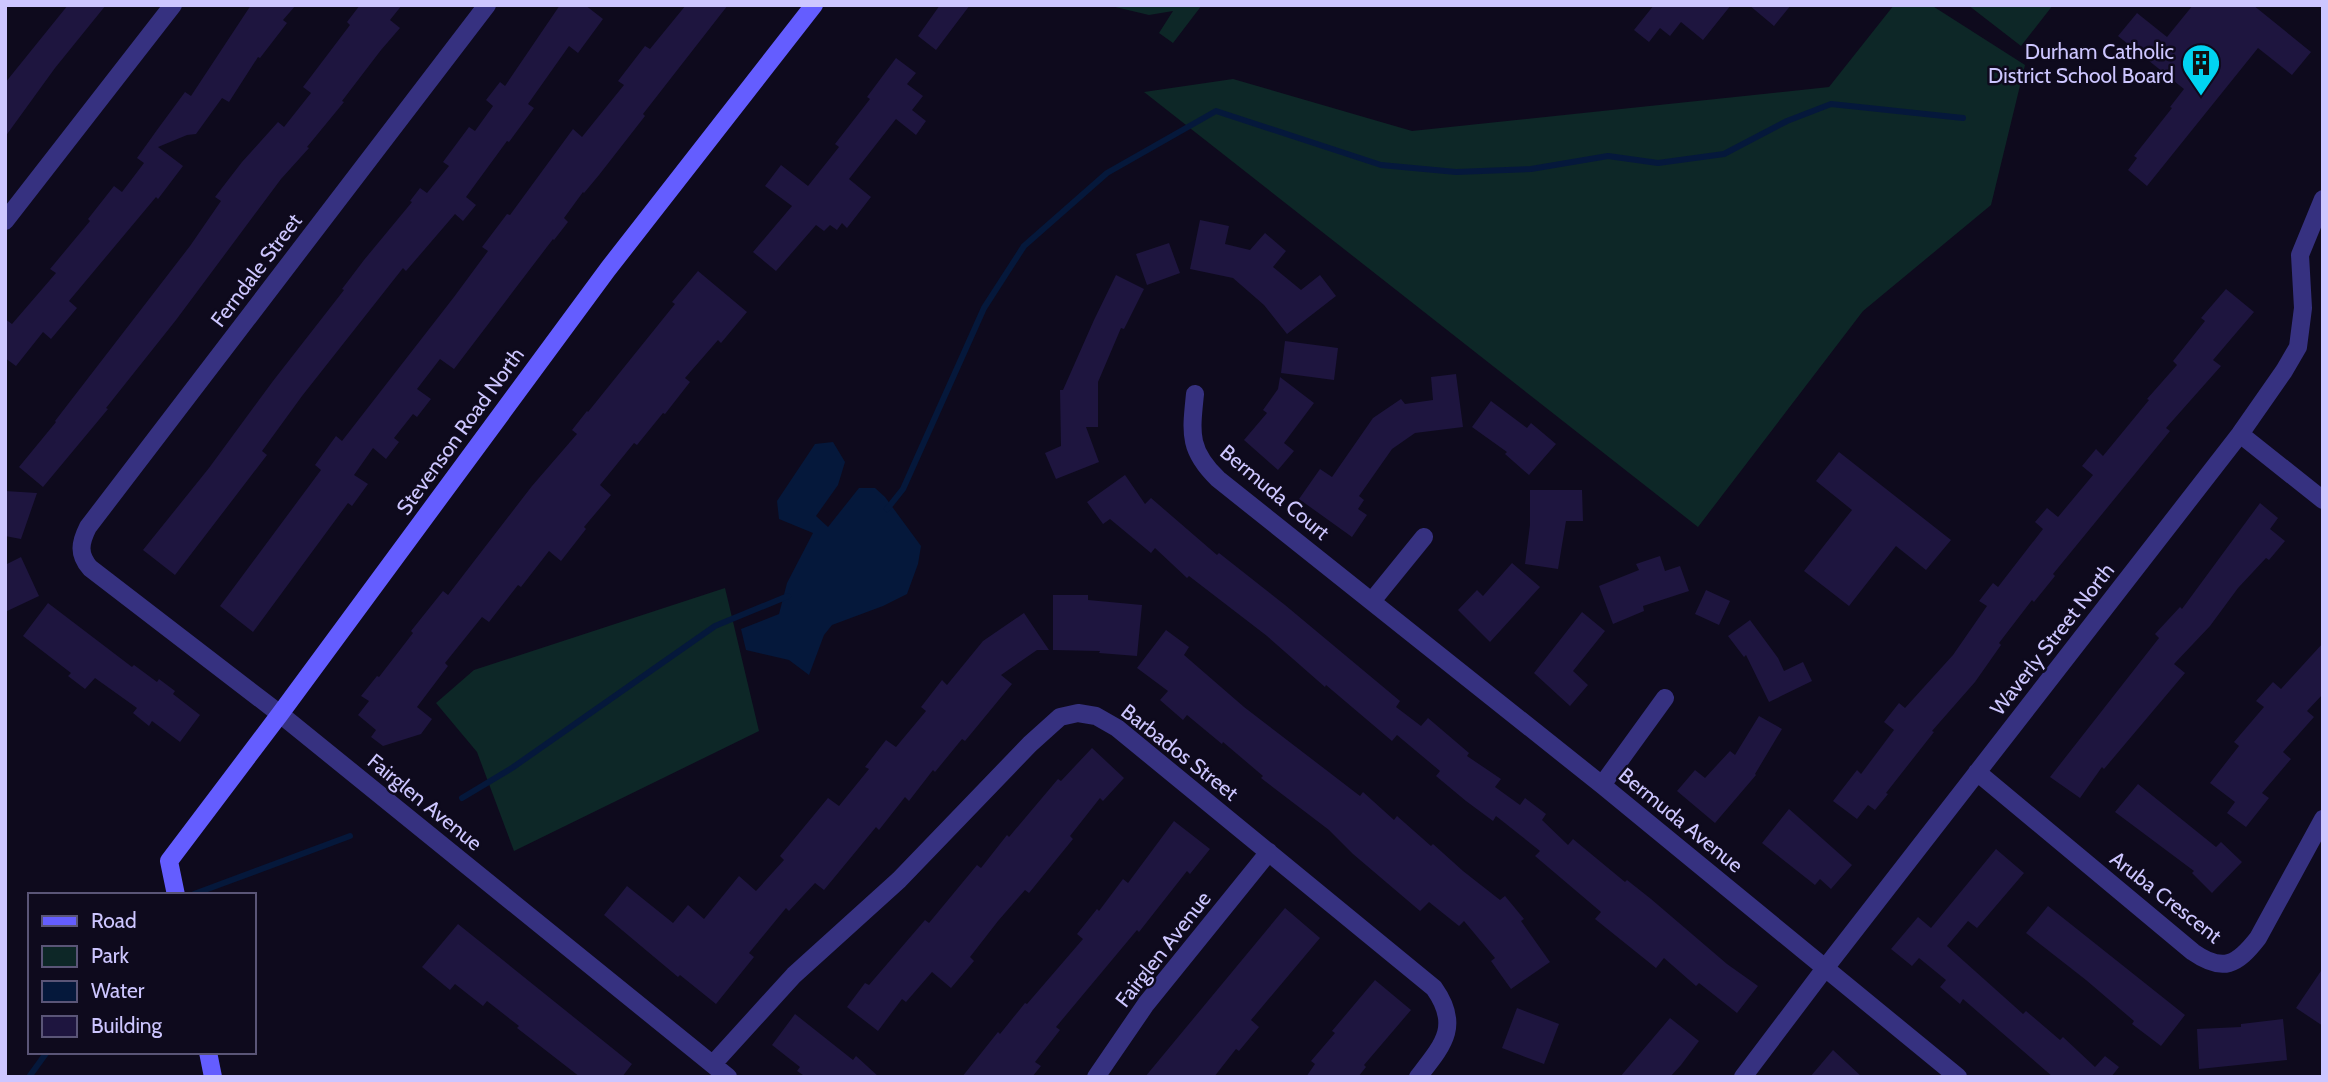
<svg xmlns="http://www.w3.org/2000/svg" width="2328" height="1082" viewBox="0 0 2328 1082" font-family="Cabin,sans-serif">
<rect width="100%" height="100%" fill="#0e0a1d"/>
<path fill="#0d2727" d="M 1107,5 L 1202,5 L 1173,43 L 1159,33 L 1173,11 L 1149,15 Z
M 1894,5 L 1931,5 L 2025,65 L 1991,205 L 1863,311 L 1698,527 L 1144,92 L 1233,79 L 1412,131 L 1829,87 Z
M 1968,5 L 2053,5 L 2021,46 Z
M 725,588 L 759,731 L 514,851 L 477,752 L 436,703 L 474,670 Z"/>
<path fill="#05183b" d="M 833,442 L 845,462 L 838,485 L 816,516 L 828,527 L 859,488 L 875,488 L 885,497 L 921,546 L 918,564 L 907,594 L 883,606 L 832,625 L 824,635 L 809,675 L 789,660 L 746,650 L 741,629 L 779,614 L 787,583 L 813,533 L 779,519 L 777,501 L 815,444 Z"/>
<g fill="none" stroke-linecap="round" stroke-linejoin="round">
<path stroke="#05183b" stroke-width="6" d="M 887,509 L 903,489 L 984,308 L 1024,246 L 1107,173 L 1216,111 L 1381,165 L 1456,172 L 1531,169 L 1608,156 L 1658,163 L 1724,154 L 1787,121 L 1831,104 L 1963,118
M 462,798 L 512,768 L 715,626 L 788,596
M 194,894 L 350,836
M 29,1077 L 47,1052"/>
</g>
<path fill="#1e153f" d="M 68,5 L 106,5 L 55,68 L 5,137 L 5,83 Z
M 251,5 L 296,5 L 283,20 L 287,23 L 260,58 L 258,57 L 229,102 L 222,98 L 196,134 L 187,135 L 158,147 L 183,166 L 158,199 L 156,197 L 69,301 L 77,308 L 51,339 L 43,332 L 16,366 L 5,358 L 5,319 L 12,324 L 56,273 L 50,269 L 90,221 L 88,219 L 114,186 L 122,192 L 144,163 L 137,158 L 157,130 L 185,92 L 191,96 Z
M 360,5 L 402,5 L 390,20 L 400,28 L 381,50 L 342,101 L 344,102 L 307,147 L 309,148 L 281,179 L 176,320 L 106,408 L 108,409 L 43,487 L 19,467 L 56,422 L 55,421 L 190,246 L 221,201 L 215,197 L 242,162 L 278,122 L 284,127 L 311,93 L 303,87 L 350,25 L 347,22 Z
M 560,5 L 585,5 L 603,19 L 578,53 L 569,46 L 528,104 L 534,108 L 509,142 L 507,141 L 466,197 L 476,205 L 463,221 L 455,214 L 406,271 L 403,268 L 302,396 L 262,451 L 267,455 L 175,575 L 143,550 L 209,468 L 273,381 L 344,290 L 342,289 L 364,260 L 412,202 L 410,201 L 420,188 L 427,193 L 449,166 L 443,162 L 469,127 L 475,131 L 493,106 L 486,100 L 500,82 L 505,86 Z
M 686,5 L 728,5 L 643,114 L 645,116 L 599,175 L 584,193 L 583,192 L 564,218 L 568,222 L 554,240 L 553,239 L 454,369 L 440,359 L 417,389 L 431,399 L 417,417 L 413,414 L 394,438 L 399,442 L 386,459 L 373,448 L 354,475 L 368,484 L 352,506 L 348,503 L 253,632 L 220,606 L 321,470 L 315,465 L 336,436 L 342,441 L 454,297 L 488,251 L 482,247 L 507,214 L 510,215 L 573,129 L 582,137 L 624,85 L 618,81 L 645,46 L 650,49 Z
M 940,5 L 970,5 L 936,50 L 918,36 Z
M 1654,5 L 1731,5 L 1703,40 L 1681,22 L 1670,36 L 1660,28 L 1649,42 L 1634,30 Z
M 1749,5 L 1791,5 L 1774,26 Z
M 2193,5 L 2253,5 L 2311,52 L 2292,75 L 2258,48 L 2147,186 L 2128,170 L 2137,158 L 2134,156 L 2172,108 L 2170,107 L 2184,89 L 2118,36 L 2137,13 L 2167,37 Z
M 896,58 L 916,73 L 907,84 L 923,96 L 912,110 L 926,121 L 916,135 L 896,119 L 849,179 L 871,197 L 847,228 L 842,223 L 837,230 L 830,225 L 824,231 L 816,225 L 776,271 L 753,252 L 792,206 L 765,186 L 781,165 L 808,186 L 839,147 L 835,144 L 870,99 L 867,97 Z
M 1200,220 L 1229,226 L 1225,244 L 1250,250 L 1265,233 L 1286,251 L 1273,267 L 1301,290 L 1320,275 L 1336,296 L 1287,334 L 1264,305 L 1233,278 L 1190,269 Z
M 1169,243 L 1180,273 L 1147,285 L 1136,254 Z
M 698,271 L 747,312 L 721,343 L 718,340 L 685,378 L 690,382 L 665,414 L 663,413 L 637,445 L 634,443 L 600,485 L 611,495 L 584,527 L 586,529 L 561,561 L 549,551 L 521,587 L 518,585 L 489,622 L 482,617 L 445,663 L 448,666 L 417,707 L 432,719 L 421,734 L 383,746 L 371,737 L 376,730 L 358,715 L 369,701 L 361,696 L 377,676 L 379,677 L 413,633 L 411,631 L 443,591 L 448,595 L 532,486 L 577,434 L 572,430 L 587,411 L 588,412 L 675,304 L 672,302 Z
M 1116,275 L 1144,289 L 1124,329 L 1121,328 L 1098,382 L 1098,427 L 1086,427 L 1099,462 L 1056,479 L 1045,453 L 1061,446 L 1060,390 L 1063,390 L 1094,320 Z
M 2226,289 L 2254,312 L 2213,360 L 2221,366 L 2166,428 L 2170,431 L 2053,574 L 2055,576 L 2034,602 L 2032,600 L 1999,643 L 2001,645 L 1975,682 L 1932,731 L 1934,732 L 1886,793 L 1888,794 L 1875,810 L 1868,805 L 1857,819 L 1833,801 L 1857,770 L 1861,774 L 1894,730 L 1884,722 L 1899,703 L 1905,708 L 1953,655 L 1987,606 L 1979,601 L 1993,583 L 1998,587 L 2043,529 L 2035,522 L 2047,508 L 2058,517 L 2093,475 L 2082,466 L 2096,449 L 2103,456 L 2149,400 L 2147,399 L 2177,365 L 2173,361 L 2205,321 L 2201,318 Z
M 1285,341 L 1338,348 L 1334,380 L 1281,373 Z
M 1456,374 L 1463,427 L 1415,433 L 1392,449 L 1359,496 L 1364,500 L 1358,509 L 1367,515 L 1352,537 L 1299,499 L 1320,469 L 1332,477 L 1373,418 L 1401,399 L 1405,404 L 1433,400 L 1431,377 Z
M 1280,377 L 1314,403 L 1284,443 L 1294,451 L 1278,470 L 1244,440 L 1267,413 L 1263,410 L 1278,389 Z
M 1491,401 L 1527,428 L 1531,423 L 1556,444 L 1529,475 L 1505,454 L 1507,452 L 1472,427 Z
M 1839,452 L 1951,540 L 1926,570 L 1896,546 L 1849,606 L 1804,571 L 1852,510 L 1816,481 Z
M 1125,475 L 1145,504 L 1151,498 L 1217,555 L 1219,553 L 1285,605 L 1400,701 L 1396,707 L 1421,726 L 1428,718 L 1469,753 L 1467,756 L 1501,779 L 1495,787 L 1520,805 L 1525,798 L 1546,814 L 1542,820 L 1568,845 L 1573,839 L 1625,882 L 1627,880 L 1651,899 L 1727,964 L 1758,986 L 1737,1013 L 1699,983 L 1696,986 L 1664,958 L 1656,968 L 1595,919 L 1601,912 L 1535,856 L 1540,851 L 1496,816 L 1493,821 L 1466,801 L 1436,776 L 1440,771 L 1397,735 L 1392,741 L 1326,685 L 1325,687 L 1267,636 L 1189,576 L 1187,578 L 1155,548 L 1151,553 L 1110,519 L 1103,524 L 1087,502 Z
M 1530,490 L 1582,490 L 1583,521 L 1566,521 L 1558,569 L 1525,564 L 1530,525 Z
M 5,491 L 37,493 L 21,539 L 5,536 Z
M 2260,503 L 2278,518 L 2270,529 L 2285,541 L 2269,560 L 2266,558 L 2238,588 L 2210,626 L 2174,664 L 2185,673 L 2104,769 L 2102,767 L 2080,798 L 2050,777 L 2159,638 L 2155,634 L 2180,607 L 2182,609 Z
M 1660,556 L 1665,571 L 1680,566 L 1689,591 L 1643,606 L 1644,611 L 1613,624 L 1599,586 L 1639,570 L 1636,564 Z
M 21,557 L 39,596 L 5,612 L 5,565 Z
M 1512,563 L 1540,587 L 1490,642 L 1458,610 L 1477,590 L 1483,596 Z
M 1706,590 L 1730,601 L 1719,625 L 1695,614 Z
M 1053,595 L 1088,595 L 1088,600 L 1142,605 L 1137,656 L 1099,653 L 1100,651 L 1053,650 Z
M 48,603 L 132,667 L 134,665 L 157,682 L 159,679 L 175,691 L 173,694 L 200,715 L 180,742 L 152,721 L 149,726 L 133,713 L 137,708 L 95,678 L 85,689 L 68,676 L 71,673 L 23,636 Z
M 1582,612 L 1605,631 L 1573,671 L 1588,685 L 1570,706 L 1534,673 Z
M 1024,613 L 1049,650 L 1037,650 L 1001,675 L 1012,684 L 965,741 L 962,739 L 935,772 L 933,770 L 909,801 L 905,797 L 879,830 L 876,827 L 824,890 L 815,883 L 789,911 L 786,908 L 749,953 L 754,957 L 716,1004 L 680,975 L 678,977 L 604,915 L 627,886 L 673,923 L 688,905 L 704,919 L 739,876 L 756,891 L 784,860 L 780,856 L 828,798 L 839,806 L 869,769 L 865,767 L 886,740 L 896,747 L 926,711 L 921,707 L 942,680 L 947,685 L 983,641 Z
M 1750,620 L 1778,658 L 1784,671 L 1803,662 L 1812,681 L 1769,702 L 1746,655 L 1744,657 L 1728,636 Z
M 1166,630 L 1189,647 L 1184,655 L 1244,707 L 1360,796 L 1363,792 L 1394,820 L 1397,816 L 1431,846 L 1433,844 L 1463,871 L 1500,900 L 1505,896 L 1524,919 L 1521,921 L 1550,962 L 1511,989 L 1491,961 L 1495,958 L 1464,921 L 1459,926 L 1429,902 L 1420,911 L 1353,854 L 1329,830 L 1261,778 L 1263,776 L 1223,742 L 1222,744 L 1187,715 L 1183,720 L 1160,700 L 1168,691 L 1137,668 Z
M 2323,643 L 2323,694 L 2307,711 L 2314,717 L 2283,752 L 2291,759 L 2262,793 L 2269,798 L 2246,827 L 2227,813 L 2235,802 L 2210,783 L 2239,746 L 2234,742 L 2264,707 L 2256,701 L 2273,682 L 2281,689 Z
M 1759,716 L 1782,729 L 1755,774 L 1756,775 L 1715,823 L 1677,791 L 1695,770 L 1705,778 L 1730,751 L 1735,755 Z
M 1092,748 L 1124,778 L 1103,801 L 1100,798 L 1070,836 L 1073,839 L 1029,893 L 1025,890 L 998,921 L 970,957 L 974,961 L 951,988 L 932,972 L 906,1002 L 902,999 L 878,1031 L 847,1007 L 865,983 L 869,985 L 925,920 L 929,923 L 977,865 L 981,868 L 1007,835 L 1009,837 L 1058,779 L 1061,781 Z
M 2138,784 L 2216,847 L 2221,842 L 2242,862 L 2212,893 L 2192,873 L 2194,871 L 2115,812 Z
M 1789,809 L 1852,865 L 1831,889 L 1820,879 L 1815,885 L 1762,843 Z
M 1174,821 L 1210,849 L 1190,874 L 1187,871 L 1139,932 L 1137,930 L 1056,1027 L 1060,1030 L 1035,1062 L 1041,1066 L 1032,1077 L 962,1077 L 998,1032 L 1000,1034 L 1025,1003 L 1027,1004 L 1083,939 L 1077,934 L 1097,909 L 1099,911 L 1123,879 L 1128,883 Z
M 1996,849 L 2024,873 L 1977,928 L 1968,921 L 1947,946 L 2023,1014 L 2026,1011 L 2060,1040 L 2063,1037 L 2095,1067 L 2105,1056 L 2119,1067 L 2111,1077 L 2053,1077 L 1963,999 L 1960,1004 L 1940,987 L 1946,980 L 1919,958 L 1912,966 L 1891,949 L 1918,917 L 1931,928 Z
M 2048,906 L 2185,1015 L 2161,1046 L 2132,1024 L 2134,1021 L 2086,980 L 2026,933 Z
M 1285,908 L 1320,938 L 1251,1020 L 1259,1027 L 1239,1051 L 1236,1049 L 1214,1077 L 1145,1077 Z
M 458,924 L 632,1064 L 622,1077 L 580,1077 L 517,1028 L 519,1026 L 487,1001 L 483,1006 L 455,984 L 450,990 L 422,967 Z
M 2323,968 L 2323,1026 L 2296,1008 Z
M 1375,980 L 1411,1010 L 1364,1065 L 1366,1067 L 1358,1077 L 1306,1077 L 1315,1064 L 1311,1061 L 1335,1033 L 1332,1031 Z
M 1517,1008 L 1559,1024 L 1544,1064 L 1502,1048 Z
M 795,1014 L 853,1060 L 856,1056 L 879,1077 L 806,1077 L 797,1071 L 800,1067 L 772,1045 Z
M 1670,1018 L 1699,1041 L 1681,1065 L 1670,1077 L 1620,1077 Z
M 2283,1019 L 2287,1060 L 2199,1069 L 2197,1029 L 2241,1027 L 2241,1024 Z
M 1833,1050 L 1862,1077 L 1810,1077 Z"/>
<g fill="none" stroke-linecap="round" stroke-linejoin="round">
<path stroke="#363180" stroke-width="18" d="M 487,5 L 88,527 C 80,543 78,554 90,568 L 280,714 L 728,1077
M 5,221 L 173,5
M 1195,394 C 1191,433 1188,450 1218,479 L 1602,785 L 1958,1077
M 2240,434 L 2323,500
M 1372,601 L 1424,537
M 1977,772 L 2193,952 C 2223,973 2237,965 2258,938 L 2323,819
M 1602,785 L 1665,698
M 713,1064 L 794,975 L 899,880 L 1030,744 L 1060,717 L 1078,713 L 1096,716 L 1117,728 L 1434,988 C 1461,1026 1443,1045 1418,1077
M 1096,1077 L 1146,1004 L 1269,852
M 1743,1077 L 1826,967 L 2240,434 L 2284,371 L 2298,347 L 2303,308 L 2300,255 L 2323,199"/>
<path stroke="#645dff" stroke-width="18" d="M 176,895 L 169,861 L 280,714 L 608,269 L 814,5
M 208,1052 L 213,1077"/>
</g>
<defs>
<g id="building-pin" transform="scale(2.0125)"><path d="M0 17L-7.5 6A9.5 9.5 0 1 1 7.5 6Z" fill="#00d4f1" stroke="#0e0a1d"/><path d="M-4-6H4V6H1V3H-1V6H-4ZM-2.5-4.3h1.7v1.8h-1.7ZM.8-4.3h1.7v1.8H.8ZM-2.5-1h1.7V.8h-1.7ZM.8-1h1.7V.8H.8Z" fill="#111"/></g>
</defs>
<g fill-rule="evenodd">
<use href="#building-pin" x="2201" y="63"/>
</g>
<g text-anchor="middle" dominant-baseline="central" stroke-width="5" stroke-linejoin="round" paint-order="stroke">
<g font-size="21" fill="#cdc6ff" stroke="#0e0a1d" text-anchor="end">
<text x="2174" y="51">Durham Catholic<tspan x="2174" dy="24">District School Board</tspan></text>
</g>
<g font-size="21" fill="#cdc6ff" stroke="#0e0a1d">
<text transform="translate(256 270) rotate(-53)">Ferndale Street</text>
<text transform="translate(460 431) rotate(-54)">Stevenson Road North</text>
<text transform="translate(1275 492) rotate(40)">Bermuda Court</text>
<text transform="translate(2052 639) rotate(-52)">Waverly Street North</text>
<text transform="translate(1180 752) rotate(38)">Barbados Street</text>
<text transform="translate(425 802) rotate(39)">Fairglen Avenue</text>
<text transform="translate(1681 820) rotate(39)">Bermuda Avenue</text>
<text transform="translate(2166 897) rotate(38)">Aruba Crescent</text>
<text transform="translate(1163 949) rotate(-52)">Fairglen Avenue</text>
</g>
</g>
<rect width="2328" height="1082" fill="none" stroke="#cdc6ff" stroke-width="14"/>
<rect x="28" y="893" width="228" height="161" fill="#0e0a1d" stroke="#5a5577" stroke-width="2"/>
<rect x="42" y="916" width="35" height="10" fill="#645dff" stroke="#5a5577" stroke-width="2"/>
<text x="91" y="928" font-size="21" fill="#cdc6ff">Road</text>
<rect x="42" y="946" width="35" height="21" fill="#0d2727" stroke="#5a5577" stroke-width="2"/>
<text x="91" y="963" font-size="21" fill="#cdc6ff">Park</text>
<rect x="42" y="981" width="35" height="21" fill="#05183b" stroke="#5a5577" stroke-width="2"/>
<text x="91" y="998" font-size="21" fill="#cdc6ff">Water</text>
<rect x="42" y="1016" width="35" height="21" fill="#1e153f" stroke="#5a5577" stroke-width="2"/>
<text x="91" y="1033" font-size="21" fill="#cdc6ff">Building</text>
</svg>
